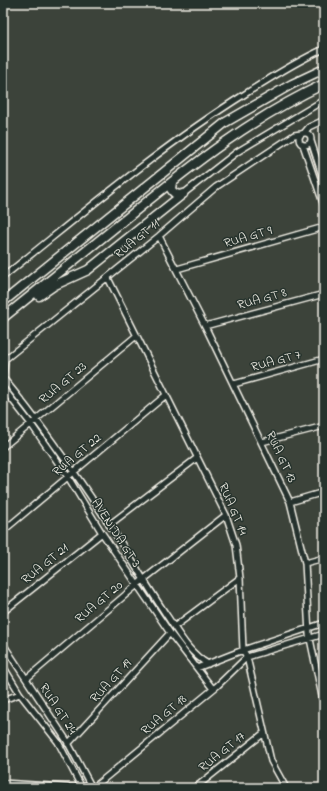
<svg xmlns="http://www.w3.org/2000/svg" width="327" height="791" viewBox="0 0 327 791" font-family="'Indie Flower',sans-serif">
<rect width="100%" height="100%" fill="#3c433a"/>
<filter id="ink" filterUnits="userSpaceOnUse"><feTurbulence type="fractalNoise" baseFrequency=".025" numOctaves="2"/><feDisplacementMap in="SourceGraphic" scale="8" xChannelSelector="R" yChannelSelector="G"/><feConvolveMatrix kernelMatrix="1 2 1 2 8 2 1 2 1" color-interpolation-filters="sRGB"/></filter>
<g filter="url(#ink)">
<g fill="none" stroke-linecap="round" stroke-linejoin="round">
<g stroke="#f4f1e8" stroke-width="8">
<path id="minor" d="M299 139a6 6 0 1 1 12 0a6 6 0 1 1-12 0Z
M 304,133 L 309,127 L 324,120
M 311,141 L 324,181
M 303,145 L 324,206
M 183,194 L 237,152 L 324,100
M 159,236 L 205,326 L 290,502 L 305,563 L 309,634 L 324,706
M 177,269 L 324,227
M 3,277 C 82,214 159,148 245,94 C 270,78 297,61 324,49
M 108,278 L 226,515 L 236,545 L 240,578 L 243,650 L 247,657 L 271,761 L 286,788
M 205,326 L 324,294
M 3,361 L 159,236 L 216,187 L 294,135 L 301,134
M 4,379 C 42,425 76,474 109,524 C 129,555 147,586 167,616 C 179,634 189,653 208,664
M 3,380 L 5,360
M 234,384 L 324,359
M 3,388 L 31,424 L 68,477 L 102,533 L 170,633 L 213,689
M 262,442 L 324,426
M 3,447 L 136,336
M 290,502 L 324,492
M 109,525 L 197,458
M 3,531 L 166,395
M 305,563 L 324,558
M 3,612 L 102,533
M 174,627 L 240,578
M 3,644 L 67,741 L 92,788
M 3,666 L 20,694 L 58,742 L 82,788
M 197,668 L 243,650 L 324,623
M 26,679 L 143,580 L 226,515
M 3,700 L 20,694
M 68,744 L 170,633
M 3,783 L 81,788
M 93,788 L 217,686 L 247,657 L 324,634
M 195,788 L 264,733"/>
</g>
<g stroke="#f4f1e8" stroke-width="11">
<path id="trunk" d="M 172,182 L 171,189 C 174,194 178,196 183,194
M 39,296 L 55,285 L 88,270 L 183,194
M 3,302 L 226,122 L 292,84 L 324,69
M 3,318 C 46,283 90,248 133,213 C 193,164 253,117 324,84"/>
</g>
<use href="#minor" stroke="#26332d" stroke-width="5"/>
<use href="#trunk" stroke="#26332d" stroke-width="8"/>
</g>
</g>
<g text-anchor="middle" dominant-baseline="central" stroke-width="3" stroke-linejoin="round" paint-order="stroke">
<g font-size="13" fill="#f4f1e8" stroke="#26332d">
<text transform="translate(248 237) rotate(-16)">RUA GT 9</text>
<text transform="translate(137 239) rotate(-39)">RUA GT 11</text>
<text transform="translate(262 299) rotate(-15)">RUA GT 8</text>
<text transform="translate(276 361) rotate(-15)">RUA GT 7</text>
<text transform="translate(63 383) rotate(-40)">RUA GT 23</text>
<text transform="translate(77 455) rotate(-40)">RUA GT 22</text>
<text transform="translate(281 457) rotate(65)">RUA GT 13</text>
<text transform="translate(233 509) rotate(67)">RUA GT 14</text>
<text transform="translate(116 533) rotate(57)">AVENIDA GT 3</text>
<text transform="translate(45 564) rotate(-39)">RUA GT 21</text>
<text transform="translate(99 602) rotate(-40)">RUA GT 20</text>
<text transform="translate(111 681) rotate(-47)">RUA GT 19</text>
<text transform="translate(58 709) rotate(57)">RUA GT 24</text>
<text transform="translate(164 715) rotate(-40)">RUA GT 18</text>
<text transform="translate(222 752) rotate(-39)">RUA GT 17</text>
</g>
</g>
<rect width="327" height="791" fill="none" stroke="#26332d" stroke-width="16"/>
<rect x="8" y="8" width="311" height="775" fill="none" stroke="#f4f1e8" stroke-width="1.5" filter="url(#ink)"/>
</svg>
